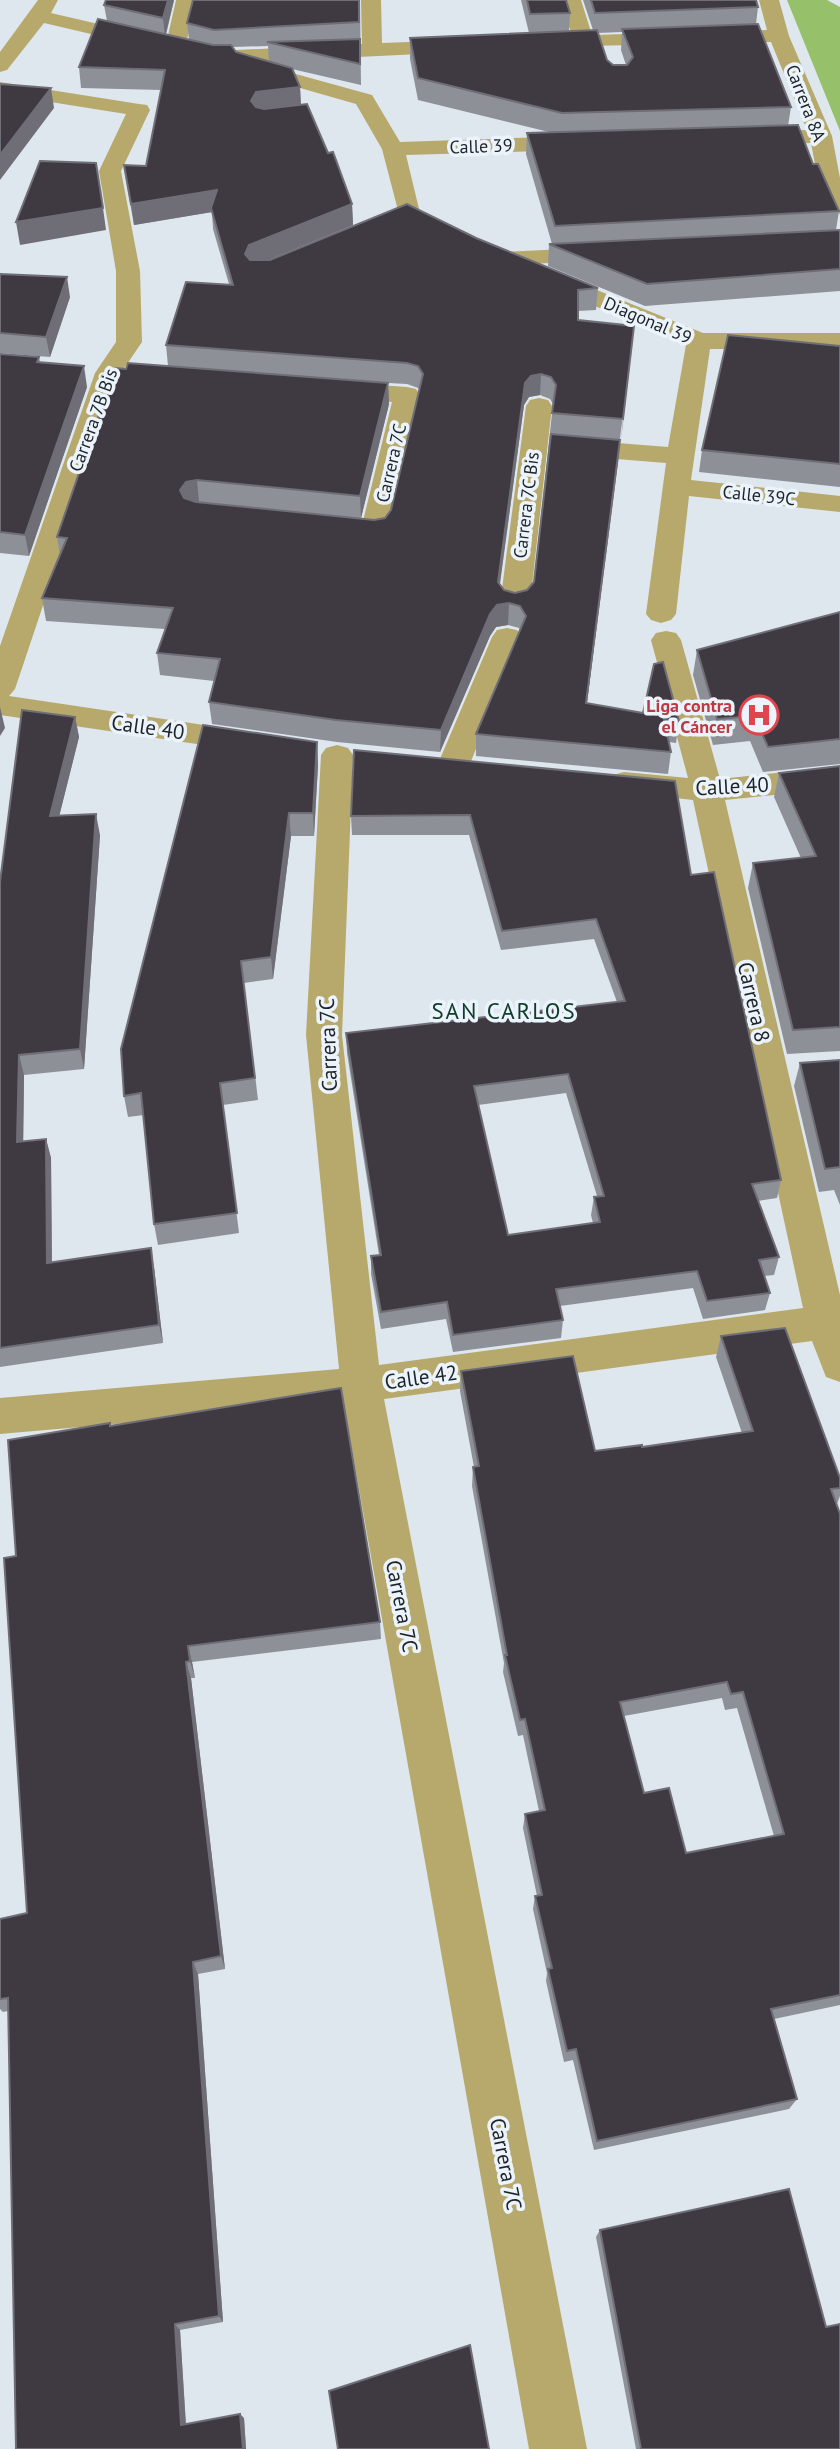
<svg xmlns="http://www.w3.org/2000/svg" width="840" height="2449" viewBox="0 0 840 2449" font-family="'PT Sans',sans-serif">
<rect width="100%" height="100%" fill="#dee7ee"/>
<path fill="#97c06b" d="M 787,0 L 827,0 L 840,7 L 840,131 Z"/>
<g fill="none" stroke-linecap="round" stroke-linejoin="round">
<path fill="#b7a86c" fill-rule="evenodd" d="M 38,0 L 58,0 L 51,13 L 167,40 L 176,0 L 196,0 L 186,44 L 215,51 L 362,44 L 361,0 L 381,0 L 382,43 L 462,40 L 469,42 L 472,46 L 469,50 L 462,52 L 252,62 L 372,95 L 400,142 L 577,136 L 585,138 L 588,143 L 585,148 L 577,150 L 406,155 L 420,213 L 416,218 L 400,218 L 382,149 L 356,104 L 241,71 L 238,67 L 243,62 L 215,63 L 44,23 L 7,70 L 0,72 L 0,52 Z
M 561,0 L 581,0 L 592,35 L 767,30 L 759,0 L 779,0 L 789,36 L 832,136 L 840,178 L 840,214 L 832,212 L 820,191 L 811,143 L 749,145 L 741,143 L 738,138 L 741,133 L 749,131 L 807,130 L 771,42 L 540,47 L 537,43 L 540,39 L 572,36 Z
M 0,82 L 139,104 L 147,105 L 150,110 L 121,171 L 140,271 L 142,342 L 121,373 L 15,689 L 9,696 L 251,732 L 262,735 L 267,742 L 262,749 L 251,752 L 0,715 L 0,646 L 95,373 L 116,342 L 116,271 L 99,171 L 126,114 L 0,94 Z
M 585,248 L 593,250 L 597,255 L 593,260 L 503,266 L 495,264 L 491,259 L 495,254 L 503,252 Z
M 550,271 L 703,333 L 840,333 L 840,349 L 710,349 L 691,480 L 840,496 L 840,512 L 689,496 L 676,614 L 671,620 L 661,623 L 651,620 L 646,614 L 666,463 L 567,455 L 558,453 L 554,447 L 558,441 L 567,439 L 668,447 L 686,345 L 541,283 L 538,278 L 541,273 Z
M 337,382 L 407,387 L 416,389 L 420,395 L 389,531 L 385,537 C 366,542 343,538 324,533 L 320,527 L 324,521 L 334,519 L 363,521 L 392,402 L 328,395 L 324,390 L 328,385 Z
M 539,398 L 548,400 L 552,406 L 530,604 L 525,610 L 515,613 L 505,610 L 500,604 L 526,406 L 530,400 Z
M 507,628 L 517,630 L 522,637 L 469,766 L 464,773 L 453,776 L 442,773 L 437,766 L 492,637 L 497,630 Z
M 666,631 L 676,633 L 681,640 L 720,779 L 840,766 L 840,788 L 725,800 L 840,1295 L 840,1382 L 826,1377 L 812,1341 L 384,1399 L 587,2449 L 529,2449 L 344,1404 L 0,1434 L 0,1398 L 339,1369 L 306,1035 L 321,755 L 326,748 L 337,745 L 348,748 L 353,755 L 342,1035 L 379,1365 L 803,1308 L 693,800 L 613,791 L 608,783 L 613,775 L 624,772 L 688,778 L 651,640 L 656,633 Z"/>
</g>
<path fill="#8e9098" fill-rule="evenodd" d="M 106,0 L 174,0 L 166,35 L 189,40 L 187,23 L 193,0 L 360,0 L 361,85 L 292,69 L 300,87 L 301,105 L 328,153 L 352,204 L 353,225 L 267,260 L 476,238 L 598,288 L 596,310 L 578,311 L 578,320 L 634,326 L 587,703 L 679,721 L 676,743 L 669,742 L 671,752 L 668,774 L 476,756 L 476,734 L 520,630 L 519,628 L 508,625 L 496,627 L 490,636 L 440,752 L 337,742 L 212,724 L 209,702 L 214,681 L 160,675 L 157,653 L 165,629 L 46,621 L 42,598 L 60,555 L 57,537 L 126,369 L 168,366 L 166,345 L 229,284 L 213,229 L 212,212 L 134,225 L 127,186 L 124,165 L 146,166 L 161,90 L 81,88 L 79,67 L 107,21 L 104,5 ZM 268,46 L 269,62 L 236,52 L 233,47 ZM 388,383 L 407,384 L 418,388 L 419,389 L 391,510 L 385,518 L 374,520 L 361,518 L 389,404 ZM 540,395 L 550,399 L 553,404 L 534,582 L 527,590 L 515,593 L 504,590 L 500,584 L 524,405 L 529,397 Z
M 521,0 L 566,0 L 570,13 L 569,31 L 593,30 L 583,0 L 756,0 L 758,7 L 756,24 L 791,107 L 788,126 L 813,164 L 839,211 L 836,230 L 840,230 L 840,291 L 645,306 L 548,266 L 549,244 L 552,244 L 526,154 L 527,133 L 553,133 L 418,100 L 410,59 L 410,38 L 529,33 ZM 622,32 L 621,50 L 626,65 L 613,65 L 607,60 L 598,33 Z
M 0,274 L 70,297 L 50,357 L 0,353 Z
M 840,346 L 840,487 L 699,472 L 702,450 Z
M 0,354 L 39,357 L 40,362 L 87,387 L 29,556 L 0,553 Z
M 840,612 L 840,764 L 763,772 L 750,741 L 713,745 L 693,675 L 697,650 Z
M 75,717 L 79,737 L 59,816 L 100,835 L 84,1069 L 24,1075 L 23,1141 L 46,1139 L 51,1158 L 52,1262 L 154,1267 L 163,1343 L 0,1367 L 0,882 Z
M 317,742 L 318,765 L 314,836 L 291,836 L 273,979 L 244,983 L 258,1100 L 223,1105 L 239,1233 L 158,1245 L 154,1224 L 144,1115 L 128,1117 L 124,1096 Z
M 354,750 L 691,875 L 781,1180 L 777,1198 L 758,1201 L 779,1257 L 774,1275 L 764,1276 L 770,1293 L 765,1310 L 703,1319 L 693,1288 L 560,1306 L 563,1320 L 561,1338 L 453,1352 L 446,1319 L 381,1329 L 371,1274 L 371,1256 L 379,1255 L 347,1053 L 346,1033 L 617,1002 L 594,939 L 501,950 L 469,835 L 352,835 L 351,816 ZM 566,1093 L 597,1196 L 594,1197 L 591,1215 L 593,1223 L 508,1235 L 478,1105 Z
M 840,766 L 840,1051 L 787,1054 L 748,888 L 753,863 L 801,858 L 774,797 L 779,773 Z
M 840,1060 L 840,1205 L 834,1190 L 819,1192 L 794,1086 L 800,1063 Z
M 721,1336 L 840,1478 L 840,1496 L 837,1504 L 840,1514 L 840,2005 L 774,2019 L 797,2099 L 789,2109 L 594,2150 L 573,2060 L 564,2062 L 546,1981 L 547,1973 L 533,1909 L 535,1896 L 537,1896 L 523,1828 L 525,1814 L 539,1811 L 523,1735 L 518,1736 L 503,1672 L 504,1663 L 472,1486 L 473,1467 L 474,1467 L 460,1391 L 461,1371 L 595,1451 L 642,1447 L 742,1433 L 716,1357 ZM 722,1698 L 725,1710 L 737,1708 L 774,1836 L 686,1853 L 644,1793 L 624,1716 Z
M 111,1426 L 380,1622 L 381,1639 L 192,1662 L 195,1678 L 191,1678 L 225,1969 L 198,1974 L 223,2322 L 180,2330 L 186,2424 L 244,2418 L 246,2449 L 16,2449 L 8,2011 L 3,2012 L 0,2009 L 0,1919 L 27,1913 L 16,1556 Z
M 600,2230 L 826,2327 L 840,2449 L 636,2449 L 596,2237 Z"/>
<path fill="#6f6e76" d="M 168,0 L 174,0 L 165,37 L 163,18 Z
M 300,87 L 301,108 L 253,121 L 251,101 L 256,92 Z
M 51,88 L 54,108 L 0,180 L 0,155 Z
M 217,190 L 211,208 L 212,212 L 134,225 L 131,204 Z
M 352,204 L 353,225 L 251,267 L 245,254 L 249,245 Z
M 103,208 L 106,230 L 20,245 L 16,222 Z
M 67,277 L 70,297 L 50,357 L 46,337 Z
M 634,326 L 632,347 L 621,440 L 623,419 Z
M 84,366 L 87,387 L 29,556 L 25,535 Z
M 541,374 L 540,395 L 529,397 L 524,405 L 497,604 L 498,582 L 525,383 L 531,376 Z
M 388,383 L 389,404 L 361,518 L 360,496 Z
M 620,440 L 618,462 L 584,725 L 586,703 Z
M 197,480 L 199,502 L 183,512 L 180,490 L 186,482 Z
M 509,603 L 508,625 L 496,627 L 490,636 L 440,752 L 441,730 L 490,614 L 497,605 Z
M 0,707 L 5,728 L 0,736 Z
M 75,717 L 79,737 L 54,837 L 50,816 Z
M 317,742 L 318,765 L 314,836 L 313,813 Z
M 289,813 L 291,836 L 273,979 L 271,957 Z
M 96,814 L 100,835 L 84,1069 L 80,1049 Z
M 19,1055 L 24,1075 L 23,1161 L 17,1142 Z
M 46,1139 L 51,1158 L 52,1282 L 47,1263 Z
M 151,1248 L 154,1267 L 163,1343 L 159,1325 Z
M 188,1646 L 192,1662 L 195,1678 L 190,1661 Z
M 186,1662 L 191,1678 L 225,1969 L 221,1956 Z
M 193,1962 L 198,1974 L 223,2322 L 219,2316 Z
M 175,2324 L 180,2330 L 186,2428 L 181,2425 Z
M 240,2414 L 244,2418 L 246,2449 L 243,2449 Z"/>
<path fill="#3f3a42" stroke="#6f6e76" stroke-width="2" fill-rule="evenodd" d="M 106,0 L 168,0 L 163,18 L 104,5 Z
M 193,0 L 359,0 L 359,22 L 214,30 L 187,23 Z
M 527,0 L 566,0 L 570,13 L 530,14 Z
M 591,0 L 756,0 L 758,7 L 595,13 Z
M 98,19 L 213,45 L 231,45 L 236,52 L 292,68 L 300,87 L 256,92 L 251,101 L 256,107 L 264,109 L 307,104 L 328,153 L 333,152 L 352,204 L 249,245 L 245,254 L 250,260 L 270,260 L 407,204 L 476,238 L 598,288 L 578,290 L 578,320 L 634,326 L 623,419 L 552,413 L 556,385 L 551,377 L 541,374 L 531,376 L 525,383 L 498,582 L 504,590 L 515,593 L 527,590 L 534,582 L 551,434 L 620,440 L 586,703 L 643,713 L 654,664 L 663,662 L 679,721 L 664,720 L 671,752 L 476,734 L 526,616 L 520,606 L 509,603 L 497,605 L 490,614 L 441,730 L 336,720 L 209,702 L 220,659 L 157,653 L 173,608 L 42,598 L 67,538 L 57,537 L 115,368 L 126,369 L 128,363 L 388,383 L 360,496 L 197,480 L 186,482 L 180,490 L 184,498 L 196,502 L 374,520 L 385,518 L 391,510 L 423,374 L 418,366 L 407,363 L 166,345 L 186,282 L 233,285 L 211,208 L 217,190 L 131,204 L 124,165 L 146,166 L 165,70 L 79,67 Z
M 758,24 L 791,107 L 562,113 L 418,78 L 410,38 L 597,30 L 607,60 L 613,65 L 627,65 L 633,57 L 622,29 Z
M 360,39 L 360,64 L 267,42 Z
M 0,84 L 51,88 L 0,155 Z
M 798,125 L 813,164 L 818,164 L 839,211 L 555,226 L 527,133 Z
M 40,161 L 96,163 L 103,208 L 16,222 Z
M 840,230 L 840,269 L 647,284 L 549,244 Z
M 0,274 L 67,277 L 46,337 L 0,333 Z
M 728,335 L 840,346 L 840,464 L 702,450 Z
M 0,354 L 39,357 L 37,362 L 84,366 L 25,535 L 0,532 Z
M 840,612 L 840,739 L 768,747 L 754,716 L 717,719 L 697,650 Z
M 22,710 L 75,717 L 50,816 L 96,814 L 80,1049 L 19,1055 L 17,1142 L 46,1139 L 47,1263 L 151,1248 L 159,1325 L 0,1348 L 0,882 Z
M 203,725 L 317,742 L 313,813 L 289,813 L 271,957 L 241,961 L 255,1078 L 220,1083 L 237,1213 L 154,1224 L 141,1093 L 124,1096 L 121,1049 Z
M 354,750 L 675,781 L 691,875 L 714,872 L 781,1180 L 752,1184 L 779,1257 L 759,1260 L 770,1293 L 707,1301 L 697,1271 L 556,1289 L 563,1320 L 453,1335 L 447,1302 L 381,1312 L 371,1256 L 381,1255 L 346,1033 L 625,1001 L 596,919 L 502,931 L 470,815 L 351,816 ZM 568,1074 L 604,1196 L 594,1197 L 600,1222 L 508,1235 L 474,1086 Z
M 840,766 L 840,1027 L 793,1030 L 753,863 L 816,856 L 779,773 Z
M 840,1060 L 840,1167 L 825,1169 L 800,1063 Z
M 785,1328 L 840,1478 L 840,1488 L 831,1489 L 840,1514 L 840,1995 L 771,2009 L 797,2099 L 597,2141 L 576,2049 L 567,2051 L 548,1969 L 552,1968 L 535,1896 L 542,1895 L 525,1814 L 545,1810 L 525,1719 L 520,1720 L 505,1655 L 507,1655 L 473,1467 L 479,1466 L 461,1371 L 573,1356 L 595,1451 L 642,1445 L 642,1447 L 753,1431 L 721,1336 ZM 727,1682 L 731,1694 L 743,1692 L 784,1834 L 686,1853 L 669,1788 L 644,1793 L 620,1702 Z
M 341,1388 L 380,1622 L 188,1646 L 190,1661 L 186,1662 L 221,1956 L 193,1962 L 219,2316 L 175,2324 L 181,2425 L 240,2414 L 243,2449 L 16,2449 L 8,1998 L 0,1999 L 0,1919 L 27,1913 L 4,1558 L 16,1556 L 8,1440 L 110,1423 L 110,1426 Z
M 789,2189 L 826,2327 L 840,2324 L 840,2449 L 641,2449 L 600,2230 Z
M 470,2345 L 489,2449 L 338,2449 L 329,2391 Z"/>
<defs>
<g id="hospital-ring" transform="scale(2.0125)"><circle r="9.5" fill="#ebf4fc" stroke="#e0444e" stroke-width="1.5"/><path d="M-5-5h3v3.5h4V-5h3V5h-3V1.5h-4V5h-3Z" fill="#e0444e"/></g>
</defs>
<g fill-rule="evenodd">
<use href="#hospital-ring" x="759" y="715"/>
</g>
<g text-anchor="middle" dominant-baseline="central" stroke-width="7" stroke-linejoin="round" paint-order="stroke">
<g font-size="18" fill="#1f2325" stroke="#ebf4fc">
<text transform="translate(806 103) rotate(69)">Carrera 8A</text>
<text transform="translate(481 146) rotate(-2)">Calle 39</text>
<text transform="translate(648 320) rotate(23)">Diagonal 39</text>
<text transform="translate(93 420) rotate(-70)">Carrera 7B Bis</text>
<text transform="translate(391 463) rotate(-77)">Carrera 7C</text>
<text transform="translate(759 495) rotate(6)">Calle 39C</text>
<text transform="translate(526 505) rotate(-83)">Carrera 7C Bis</text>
</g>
<g font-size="18" font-weight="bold" fill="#be3a42" stroke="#ebf4fc" text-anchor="end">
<text x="732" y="705">Liga contra<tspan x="732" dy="21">el Cáncer</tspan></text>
</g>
<g font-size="21" fill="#1f2325" stroke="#ebf4fc">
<text transform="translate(148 727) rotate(8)">Calle 40</text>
<text transform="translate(732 786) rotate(-3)">Calle 40</text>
<text transform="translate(754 1002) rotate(77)">Carrera 8</text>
<text transform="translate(328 1045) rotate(-92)">Carrera 7C</text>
<text transform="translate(421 1377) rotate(-8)">Calle 42</text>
<text transform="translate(402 1606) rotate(79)">Carrera 7C</text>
<text transform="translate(506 2164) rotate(79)">Carrera 7C</text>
</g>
<g font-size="23" letter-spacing="2" fill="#113c28" stroke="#ebf4fc">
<text x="504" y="1010">SAN CARLOS</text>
</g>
</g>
</svg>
